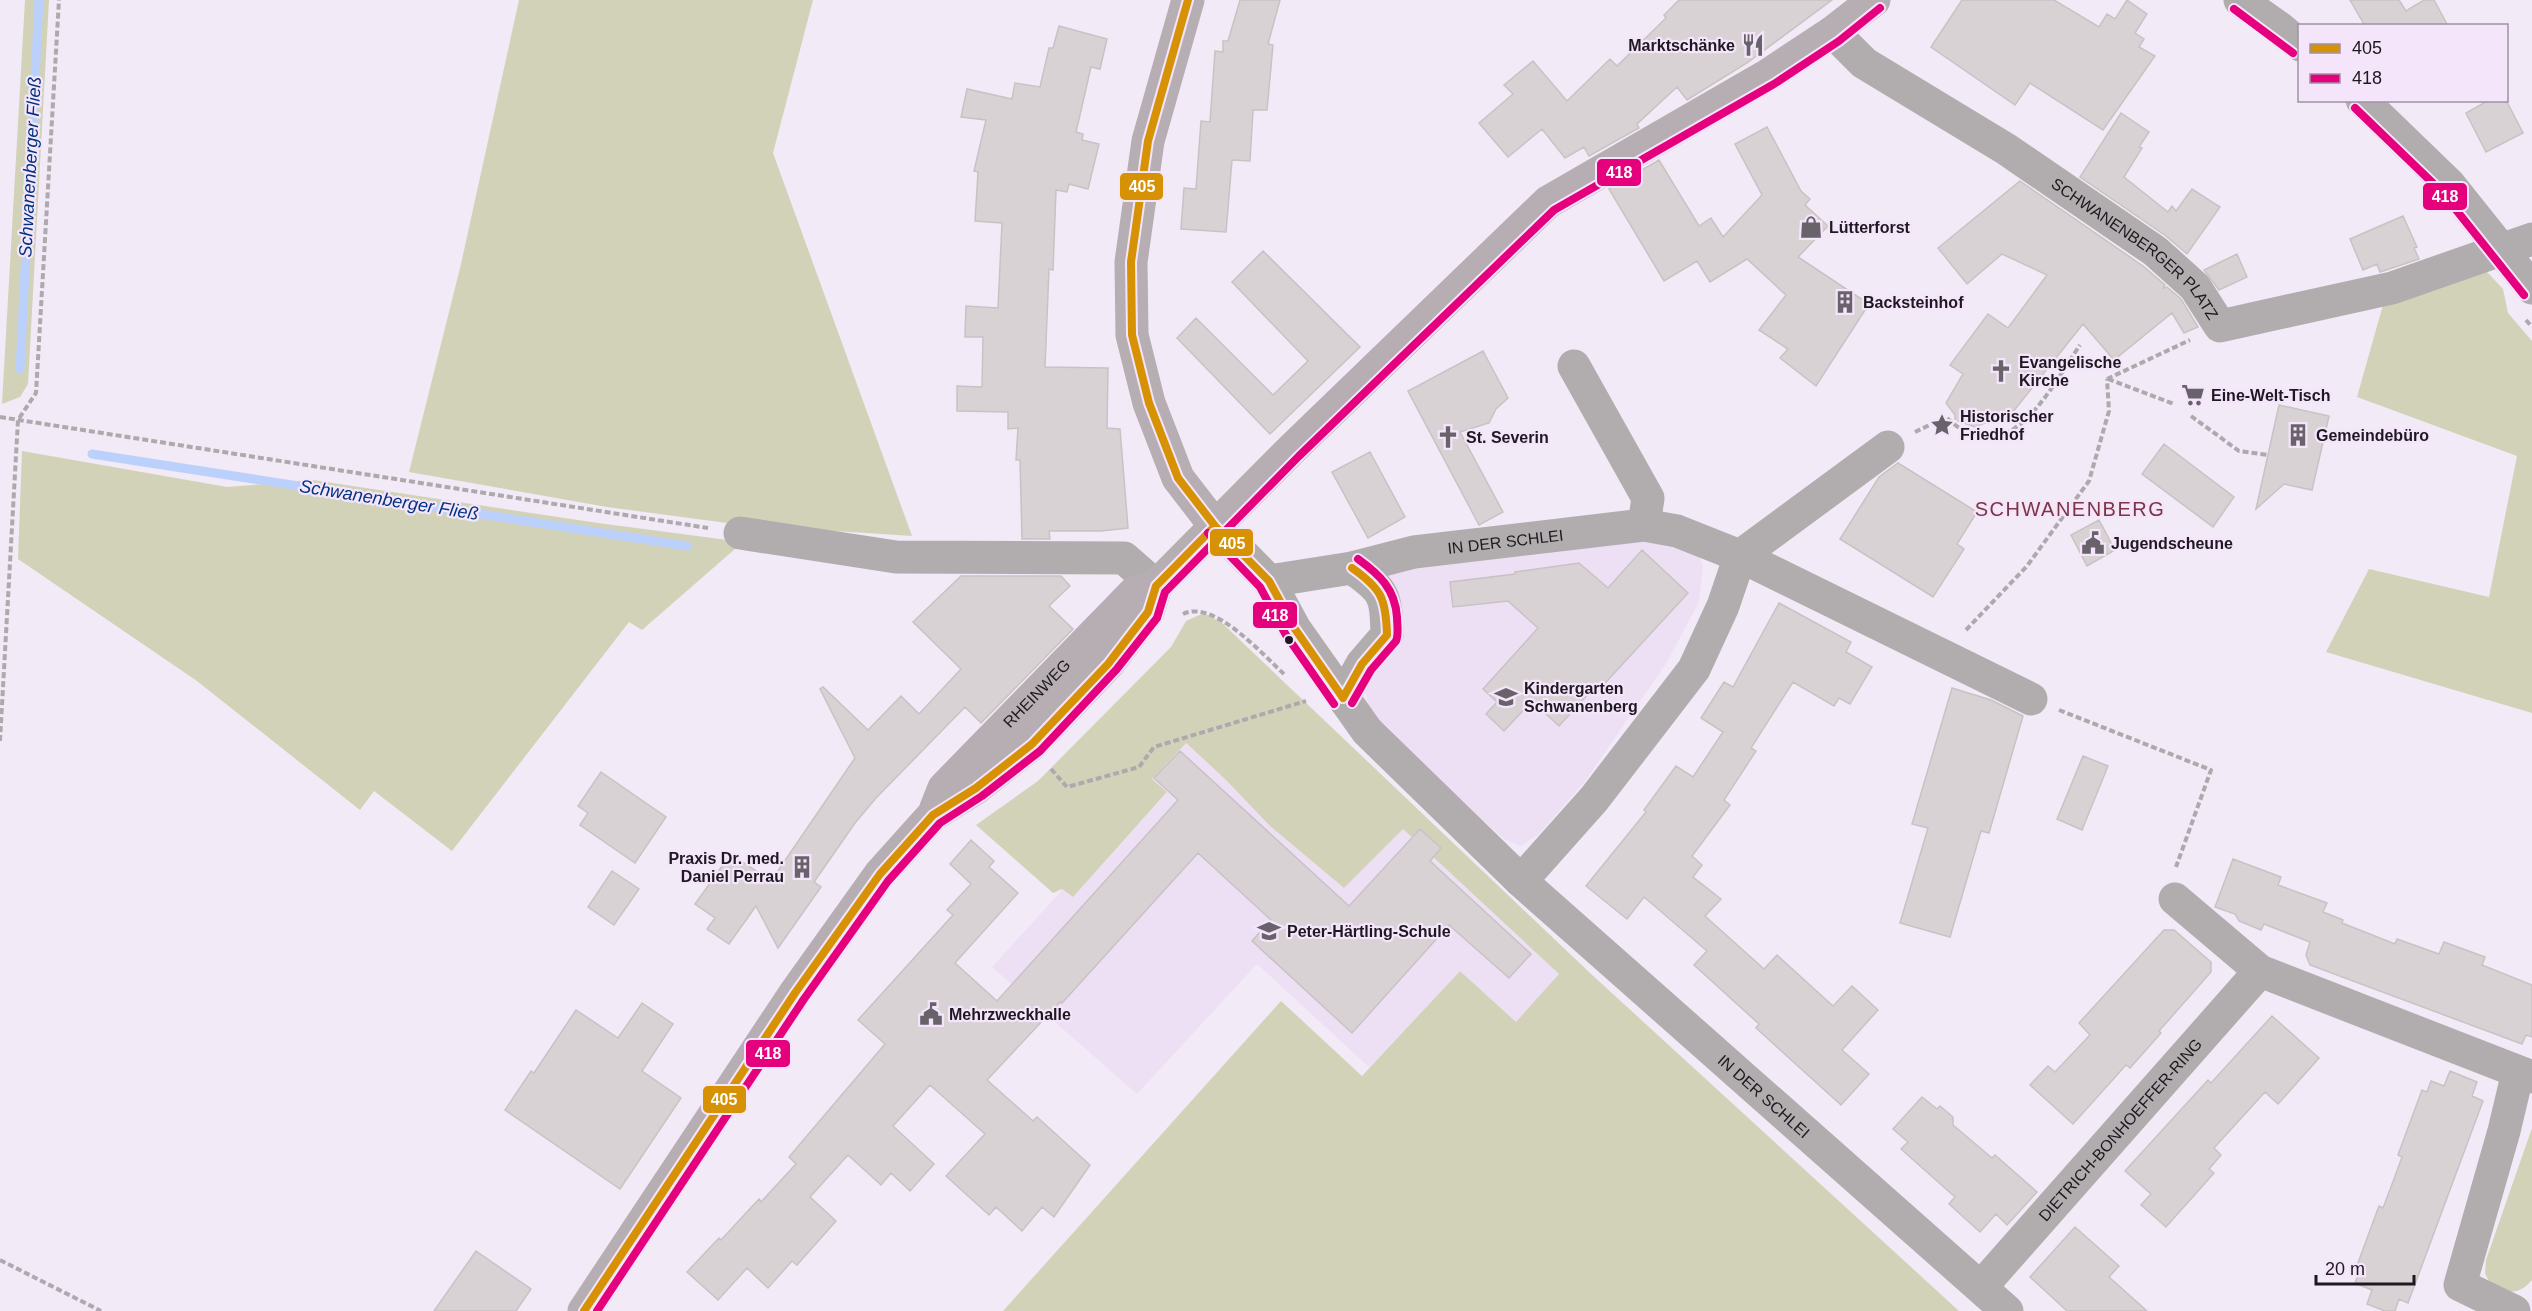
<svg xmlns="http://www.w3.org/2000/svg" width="2532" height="1311" viewBox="0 0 2532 1311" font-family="Helvetica,sans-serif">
<rect width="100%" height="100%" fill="#f2eaf6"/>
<path fill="#eee0f4" d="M 1669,533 L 1694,540 L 1703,567 L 1699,602 L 1667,662 L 1586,780 L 1539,834 L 1520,846 L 1504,839 L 1386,734 L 1368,707 L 1365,686 L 1392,644 L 1376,566 Z
M 1185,743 L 1226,780 L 1270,826 L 1344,888 L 1402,828 L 1559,974 L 1516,1023 L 1460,971 L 1370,1068 L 1257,964 L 1137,1094 L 992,967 L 1063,889 L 1073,897 L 1167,793 L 1152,779 Z"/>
<path fill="#d2d2b8" d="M 25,0 L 49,0 L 28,384 L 20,397 L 2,404 Z
M 519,0 L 813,0 L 773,153 L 912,536 L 742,525 L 607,507 L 409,472 L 461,264 Z
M 2472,256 L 2503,289 L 2508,313 L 2532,341 L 2532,713 L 2326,652 L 2369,569 L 2489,597 L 2517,456 L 2357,397 L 2390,280 Z
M 22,451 L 227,487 L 313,480 L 598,523 L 743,542 L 642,630 L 629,622 L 452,851 L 374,791 L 360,810 L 197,681 L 18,559 Z
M 1204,613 L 1222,623 L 1590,973 L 1959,1311 L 1003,1311 L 1281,1001 L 1362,1076 L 1460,971 L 1516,1022 L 1559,974 L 1403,829 L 1344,888 L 1270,826 L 1226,780 L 1186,743 L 1152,779 L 1167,792 L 1073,897 L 1062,889 L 1053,893 L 976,825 L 1038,781 L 1171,647 L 1186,621 Z
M 2532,1128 L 2532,1280 C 2519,1295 2510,1293 2492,1288 L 2485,1273 L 2486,1260 Z"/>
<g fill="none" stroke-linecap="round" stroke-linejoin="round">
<path stroke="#bbd1fc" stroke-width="9" d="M 20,369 L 39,0
M 92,454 L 687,546"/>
</g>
<path fill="#d9d2d4" stroke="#c9c2c4" stroke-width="1.5" d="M 1240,0 L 1280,0 L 1268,44 L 1273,45 L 1267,110 L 1253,110 L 1250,161 L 1232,160 L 1226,232 L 1181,229 L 1184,188 L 1196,189 L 1201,121 L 1210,122 L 1215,51 L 1223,52 L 1223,41 L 1228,41 Z
M 1679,0 L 1832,0 L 1747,63 L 1687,100 L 1677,87 L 1637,124 L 1639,128 L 1589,156 L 1584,147 L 1565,158 L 1542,129 L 1508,157 L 1479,123 L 1513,94 L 1504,85 L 1533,61 L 1567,101 L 1610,59 L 1617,66 L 1666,18 L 1664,15 Z
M 1962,0 L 2054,0 L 2099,27 L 2107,14 L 2115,19 L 2127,0 L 2147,14 L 2135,33 L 2144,39 L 2139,47 L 2155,56 L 2103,130 L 2030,83 L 2015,105 L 1931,47 Z
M 2350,0 L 2399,0 L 2406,11 L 2424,0 L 2434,0 L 2448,26 L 2365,26 Z
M 1059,26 L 1107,39 L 1100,69 L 1091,67 L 1076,132 L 1083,134 L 1082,140 L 1099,144 L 1088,189 L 1069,184 L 1067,192 L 1056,190 L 1053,270 L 1049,269 L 1045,367 L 1108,368 L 1107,428 L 1120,429 L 1128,528 L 1101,531 L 1049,531 L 1050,539 L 1022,539 L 1020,460 L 1016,460 L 1018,428 L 1008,429 L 1008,412 L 957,411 L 957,386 L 982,387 L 983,337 L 965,337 L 966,306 L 998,308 L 1002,223 L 975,221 L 978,172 L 974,171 L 986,120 L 961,117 L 967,89 L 1012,99 L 1015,83 L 1040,87 L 1049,48 L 1053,48 Z
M 2489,100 L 2506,100 L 2523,133 L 2486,152 L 2466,113 Z
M 2121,113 L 2149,132 L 2139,147 L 2142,148 L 2124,177 L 2168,212 L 2172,206 L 2176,211 L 2192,189 L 2220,207 L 2187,254 L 2166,236 L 2080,177 Z
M 1767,127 L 1801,191 L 1810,199 L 1805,205 L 1828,226 L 1798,257 L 1869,304 L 1816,386 L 1780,358 L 1788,349 L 1759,330 L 1786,295 L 1747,259 L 1710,282 L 1697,261 L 1664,281 L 1609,189 L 1659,160 L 1699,226 L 1711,218 L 1723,237 L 1762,195 L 1735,144 Z
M 2020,181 L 2143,266 L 2165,285 L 2163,288 L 2167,287 L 2181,299 L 2198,327 L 2184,333 L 2172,313 L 2114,360 L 2083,324 L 2013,412 L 1975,427 L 1955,420 L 1955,415 L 1946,403 L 1963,374 L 1950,365 L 1988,314 L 2008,328 L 2047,275 L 2002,254 L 1967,284 L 1938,248 Z
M 2403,216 L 2417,247 L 2414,248 L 2419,259 L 2380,272 L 2377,264 L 2363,270 L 2350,239 Z
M 1263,251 L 1360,347 L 1270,434 L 1177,338 L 1196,318 L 1273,395 L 1308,361 L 1232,282 Z
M 2237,254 L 2247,277 L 2219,290 L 2204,270 Z
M 1483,351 L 1508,398 L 1496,409 L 1489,423 L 1460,432 L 1503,512 L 1479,525 L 1408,391 Z
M 2279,405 L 2329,416 L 2312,490 L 2284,484 L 2256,509 Z
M 2164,444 L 2234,497 L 2213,527 L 2142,474 Z
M 1370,452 L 1405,517 L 1368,538 L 1332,472 Z
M 1898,463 L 1977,512 L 1957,544 L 1964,549 L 1933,597 L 1840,539 L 1879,477 Z
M 2099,520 L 2115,550 L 2087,566 L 2071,535 Z
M 1642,550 L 1688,593 L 1595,694 L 1591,691 L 1559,726 L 1532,701 L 1504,731 L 1486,714 L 1497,702 L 1483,689 L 1538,628 L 1508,601 L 1453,607 L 1450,582 L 1515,574 L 1515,572 L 1579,563 L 1608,588 Z
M 961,576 L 1061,576 L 1070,586 L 1049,606 L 1073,629 L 981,723 L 965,707 L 876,798 L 855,823 L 814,882 L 821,887 L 778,948 L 756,906 L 729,944 L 707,929 L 715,918 L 695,904 L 730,855 L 728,852 L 771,881 L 855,758 L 820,689 L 823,687 L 868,730 L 901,696 L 919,714 L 961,669 L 913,622 Z
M 1779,603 L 1851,642 L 1846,652 L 1872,667 L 1850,704 L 1839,698 L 1834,706 L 1793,682 L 1751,748 L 1756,751 L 1724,800 L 1730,805 L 1692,856 L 1702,865 L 1693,877 L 1721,899 L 1705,916 L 1764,969 L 1777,955 L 1833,1006 L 1852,986 L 1878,1010 L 1842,1050 L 1869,1074 L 1841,1105 L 1756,1028 L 1759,1024 L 1694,965 L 1707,951 L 1644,897 L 1627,919 L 1586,886 L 1646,812 L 1644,810 L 1676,766 L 1693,777 L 1723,732 L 1701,718 L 1724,682 L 1733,687 Z
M 1952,688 L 1991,700 L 2023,716 L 1989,833 L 1981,831 L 1950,937 L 1900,923 L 1928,828 L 1912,824 Z
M 1180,751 L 1349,906 L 1420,829 L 1441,848 L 1430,861 L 1531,954 L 1509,978 L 1449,925 L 1352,1033 L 1252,941 L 1271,920 L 1198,853 L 1062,1003 L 1060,1002 L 987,1080 L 1033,1121 L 1037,1117 L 1090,1165 L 1054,1217 L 1042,1207 L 1022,1231 L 996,1207 L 989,1215 L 946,1176 L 985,1134 L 930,1085 L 893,1126 L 934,1164 L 910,1191 L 891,1173 L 881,1185 L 848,1155 L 810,1197 L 836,1221 L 797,1265 L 792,1261 L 768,1288 L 747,1268 L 718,1300 L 687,1272 L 719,1238 L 721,1240 L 759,1199 L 761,1202 L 796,1164 L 789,1157 L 885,1044 L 858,1020 L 953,915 L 947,910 L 971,884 L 950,864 L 971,840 L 994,861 L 989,867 L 1018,893 L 955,963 L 997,1001 L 1178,800 L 1154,778 Z
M 2083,756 L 2108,766 L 2082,830 L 2057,819 Z
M 601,772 L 666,817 L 635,863 L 580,825 L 588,813 L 578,806 Z
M 2233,859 L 2281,877 L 2278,885 L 2327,903 L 2323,912 L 2343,920 L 2342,923 L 2395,944 L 2397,939 L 2439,954 L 2444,942 L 2485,957 L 2482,965 L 2532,985 L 2532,1037 L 2526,1035 L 2522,1044 L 2310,965 L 2306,955 L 2310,942 L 2264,924 L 2261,930 L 2239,921 L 2235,914 L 2215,907 Z
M 612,871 L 639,889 L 614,925 L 588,907 Z
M 2164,930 L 2174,930 L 2211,962 L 2211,972 L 2159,1031 L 2161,1033 L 2130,1068 L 2126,1065 L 2073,1124 L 2030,1085 L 2048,1066 L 2055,1072 L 2090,1035 L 2079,1023 Z
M 642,1003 L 673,1024 L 642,1071 L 681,1098 L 620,1189 L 505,1110 L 531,1071 L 534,1073 L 576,1010 L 618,1038 Z
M 2272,1016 L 2319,1058 L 2278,1104 L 2265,1092 L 2214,1148 L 2221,1155 L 2209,1169 L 2214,1173 L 2166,1227 L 2141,1205 L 2151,1194 L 2125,1171 L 2208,1080 L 2211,1083 Z
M 2450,1071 L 2477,1082 L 2472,1096 L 2483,1101 L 2408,1303 L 2399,1299 L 2395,1311 L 2385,1311 L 2367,1304 L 2372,1290 L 2355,1283 L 2359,1272 L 2355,1271 L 2379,1206 L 2383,1208 L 2394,1179 L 2402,1157 L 2398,1155 L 2422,1090 L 2427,1092 L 2431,1081 L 2444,1086 Z
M 1922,1097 L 1937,1109 L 1940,1106 L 1953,1117 L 1953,1125 L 1992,1158 L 1995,1155 L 2037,1192 L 2007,1225 L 1996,1214 L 1980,1232 L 1949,1204 L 1955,1197 L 1901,1149 L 1908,1142 L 1893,1129 Z
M 2075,1227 L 2119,1266 L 2109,1277 L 2147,1311 L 2067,1311 L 2030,1277 Z
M 476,1251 L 531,1289 L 516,1311 L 434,1311 Z"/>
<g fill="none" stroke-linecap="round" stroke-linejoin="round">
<path stroke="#aea9ad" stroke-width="4" stroke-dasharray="6 3" stroke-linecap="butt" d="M 2526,320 L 2532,327
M 2107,379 L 2190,340
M 2108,379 L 2174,404
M 2191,416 L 2239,451 L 2268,455
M 0,417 L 708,528
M 1915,432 L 1946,417 C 2008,477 2049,390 2080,345
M 1183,614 C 1214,599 1262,654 1284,674
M 1966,630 L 2027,566 L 2089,481 L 2109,411 L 2107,379
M 2059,710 L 2211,770 L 2176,867
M 0,741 L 18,420 L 36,393 L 59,0
M 1051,769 L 1067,787 L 1139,767 L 1154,747 L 1306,701
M 0,1260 L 101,1311"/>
<g stroke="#b1adae" stroke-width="33">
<path d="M 2240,0 L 2281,29 L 2300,45"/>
<path id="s1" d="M 1833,32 L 1864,63 L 2006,149 L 2155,251 L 2195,287 L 2220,326 L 2392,288 L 2532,239"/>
<path d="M 2362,100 L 2449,184 L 2532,288"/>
<path d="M 1574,366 L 1648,498 L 1644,525"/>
<path id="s2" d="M 1215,526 L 1269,581 L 1295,629 L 1367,731 L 1521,881 L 2007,1311"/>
<path d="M 740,533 L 896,557 L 1124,558 L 1156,586"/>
<path d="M 1740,556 L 1888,447"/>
<path id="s3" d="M 1269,581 L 1352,568 L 1414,552 L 1644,525 L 1677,531 L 1740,556 L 2031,699"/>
<path d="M 1343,698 L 1362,664 L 1387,635 C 1386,595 1385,591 1352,568"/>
<path d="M 1521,881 L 1594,799 L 1694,669 L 1723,606 L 1740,556"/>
<path d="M 2175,899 L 2260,971"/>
<path id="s4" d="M 1981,1287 L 2260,971 L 2532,1077"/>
<path d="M 2514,1311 L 2460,1285 L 2504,1131 L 2518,1072"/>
</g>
<g stroke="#b6aeb3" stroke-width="33">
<path d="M 1188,0 L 1148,141 L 1131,262 L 1132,335 L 1149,403 L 1178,478 L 1215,526"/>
<path id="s5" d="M 936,808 L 944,788 L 1135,592 L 1156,586"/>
<path d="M 584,1311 L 795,993 L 880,874 L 933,815 L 976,788 L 1032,744 L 1108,664 L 1148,612 L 1156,586 L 1292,449 L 1548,202 L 1768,75 L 1833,32 L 1874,0"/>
</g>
<g stroke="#f4e5fb" stroke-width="12">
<path id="bus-1" d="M 1188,0 L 1148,141 L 1131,262 L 1132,335 L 1149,403 L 1178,478 L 1215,526 L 1269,581 L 1295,629 L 1343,698
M 1343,698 L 1362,664 L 1387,635 C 1386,599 1382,589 1352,568
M 584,1311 L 795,993 L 880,874 L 933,815 L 976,788 L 1032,744 L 1108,664 L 1148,612 L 1156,586 L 1215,526"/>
</g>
<g stroke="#f4e5fb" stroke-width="12">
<path id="bus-2" d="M 2234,9 L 2293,53
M 2355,108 L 2441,191 L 2524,295
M 1208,533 L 1260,587 L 1286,635 L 1334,704
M 1352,703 L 1371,670 L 1396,641 C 1399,634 1397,625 1397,617 C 1395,589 1380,575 1358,559
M 597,1311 L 804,999 L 888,881 L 940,823 L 982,796 L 1040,751 L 1116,670 L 1157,618 L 1165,592 L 1299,456 L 1554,210 L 1774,84 L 1839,41 L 1880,8"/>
</g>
<use href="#bus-1" stroke="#d69105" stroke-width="8"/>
<use href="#bus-2" stroke="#e5007d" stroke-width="8"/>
</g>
<defs>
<g id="restaurant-bare" transform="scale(1.8)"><path d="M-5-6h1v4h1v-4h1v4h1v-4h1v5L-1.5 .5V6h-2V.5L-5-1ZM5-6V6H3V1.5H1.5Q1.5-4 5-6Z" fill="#68626b" stroke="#f4e5fb" stroke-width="2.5" paint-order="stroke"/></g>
<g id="shop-bare" transform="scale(1.8)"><path d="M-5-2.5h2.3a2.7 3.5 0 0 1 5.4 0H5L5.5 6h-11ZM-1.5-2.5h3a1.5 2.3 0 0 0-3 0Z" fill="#68626b" stroke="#f4e5fb" stroke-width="2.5" paint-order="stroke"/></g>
<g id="building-bare" transform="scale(1.8)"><path d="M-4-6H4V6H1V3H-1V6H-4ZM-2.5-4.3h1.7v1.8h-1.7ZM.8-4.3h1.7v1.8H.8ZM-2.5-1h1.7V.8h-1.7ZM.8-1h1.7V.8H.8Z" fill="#68626b" stroke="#f4e5fb" stroke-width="2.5" paint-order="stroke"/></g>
<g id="church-bare" transform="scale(1.8)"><path d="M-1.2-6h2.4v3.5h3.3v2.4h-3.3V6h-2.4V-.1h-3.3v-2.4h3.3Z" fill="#68626b" stroke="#f4e5fb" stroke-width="2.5" paint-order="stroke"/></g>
<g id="supermarket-bare" transform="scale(1.8)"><path d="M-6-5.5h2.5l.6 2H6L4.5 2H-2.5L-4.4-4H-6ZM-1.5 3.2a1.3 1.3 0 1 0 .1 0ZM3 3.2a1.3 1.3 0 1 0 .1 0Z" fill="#68626b" stroke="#f4e5fb" stroke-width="2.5" paint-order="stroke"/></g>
<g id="sight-bare" transform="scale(1.8)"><path d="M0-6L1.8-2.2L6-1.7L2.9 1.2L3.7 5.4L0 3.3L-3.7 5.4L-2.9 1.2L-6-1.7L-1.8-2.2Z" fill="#68626b" stroke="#f4e5fb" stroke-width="2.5" paint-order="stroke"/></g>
<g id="civic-bare" transform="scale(1.8)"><path d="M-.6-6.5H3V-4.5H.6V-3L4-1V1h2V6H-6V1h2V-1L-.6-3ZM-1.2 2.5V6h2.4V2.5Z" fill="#68626b" stroke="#f4e5fb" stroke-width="2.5" paint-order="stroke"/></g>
<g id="school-bare" transform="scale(1.8)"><path d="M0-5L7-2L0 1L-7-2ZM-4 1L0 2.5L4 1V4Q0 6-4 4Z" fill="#68626b" stroke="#f4e5fb" stroke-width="2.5" paint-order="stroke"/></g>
</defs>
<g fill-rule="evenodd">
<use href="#restaurant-bare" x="1753" y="45"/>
<use href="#shop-bare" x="1811" y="227"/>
<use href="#building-bare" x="1845" y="302"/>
<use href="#church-bare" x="2001" y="371"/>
<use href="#supermarket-bare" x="2193" y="395"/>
<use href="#sight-bare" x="1942" y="425"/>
<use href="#building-bare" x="2298" y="435"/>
<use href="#church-bare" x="1448" y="437"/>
<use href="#civic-bare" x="2093" y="543"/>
<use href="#school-bare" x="1506" y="697"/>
<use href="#building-bare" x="802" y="867"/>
<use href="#school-bare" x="1269" y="931"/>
<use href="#civic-bare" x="931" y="1014"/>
</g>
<circle fill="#1e1920" stroke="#f4e5fb" stroke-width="2" cx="1289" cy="640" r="5"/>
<g text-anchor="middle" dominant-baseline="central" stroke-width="4.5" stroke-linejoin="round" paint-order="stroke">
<g font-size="16" font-weight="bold" fill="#1e1920" stroke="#f4e5fb" text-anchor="start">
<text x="1735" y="45" text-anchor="end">Marktschänke</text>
<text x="1829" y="227">Lütterforst</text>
<text x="1863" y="302">Backsteinhof</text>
<text x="2019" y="362">Evangelische<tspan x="2019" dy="18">Kirche</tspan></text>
<text x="2211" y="395">Eine-Welt-Tisch</text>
<text x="1960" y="416">Historischer<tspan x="1960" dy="18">Friedhof</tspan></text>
<text x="2316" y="435">Gemeindebüro</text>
<text x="1466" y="437">St. Severin</text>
<text x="2111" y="543">Jugendscheune</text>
<text x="1524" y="688">Kindergarten<tspan x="1524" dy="18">Schwanenberg</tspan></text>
<text x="784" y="858" text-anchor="end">Praxis Dr. med.<tspan x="784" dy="18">Daniel Perrau</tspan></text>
<text x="1287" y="931">Peter-Härtling-Schule</text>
<text x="949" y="1014">Mehrzweckhalle</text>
</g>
<g font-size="16" fill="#1e1920" stroke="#f4e5fb">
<text stroke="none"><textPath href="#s1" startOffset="374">SCHWANENBERGER PLATZ</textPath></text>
<text stroke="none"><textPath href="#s3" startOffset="240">IN DER SCHLEI</textPath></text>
<text stroke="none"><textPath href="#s5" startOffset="154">RHEINWEG</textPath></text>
<text stroke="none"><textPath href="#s2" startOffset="796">IN DER SCHLEI</textPath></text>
<text stroke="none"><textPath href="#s4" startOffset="210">DIETRICH-BONHOEFFER-RING</textPath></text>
</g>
<g font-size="18" font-style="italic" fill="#013381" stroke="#f4e5fb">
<text transform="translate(30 167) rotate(-87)">Schwanenberger Fließ</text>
<text transform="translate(389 500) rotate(9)">Schwanenberger Fließ</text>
</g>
<g font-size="20" letter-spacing="1.5" fill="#7c3544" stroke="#f4e5fb">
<text x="2070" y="509">SCHWANENBERG</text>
</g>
</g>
<g stroke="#f4e5fb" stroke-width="2">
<rect x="1596" y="158" width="46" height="29" rx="6" fill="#e5007d"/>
<rect x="1119" y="172" width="45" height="29" rx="6" fill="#d69105"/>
<rect x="2422" y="182" width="46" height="29" rx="6" fill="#e5007d"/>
<rect x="1209" y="528" width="45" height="29" rx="6" fill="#d69105"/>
<rect x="1252" y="601" width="46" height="28" rx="6" fill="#e5007d"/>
<rect x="745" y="1039" width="46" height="29" rx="6" fill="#e5007d"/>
<rect x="702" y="1085" width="45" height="29" rx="6" fill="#d69105"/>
</g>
<g font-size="16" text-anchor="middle" font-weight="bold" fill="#fff">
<text x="1619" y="178">418</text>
<text x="1142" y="192">405</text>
<text x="2445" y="202">418</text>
<text x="1232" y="549">405</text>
<text x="1275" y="621">418</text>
<text x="768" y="1059">418</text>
<text x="724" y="1105">405</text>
</g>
<rect x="2298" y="24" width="210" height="78" fill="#f4e5fb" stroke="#9e93a3" stroke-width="1.5"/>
<rect x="2310" y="44" width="30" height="9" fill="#d69105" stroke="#9e93a3" stroke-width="1.5"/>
<text x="2352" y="54" font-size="18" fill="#1e1920">405</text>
<rect x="2310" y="74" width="30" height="9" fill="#e5007d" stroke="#9e93a3" stroke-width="1.5"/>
<text x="2352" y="84" font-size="18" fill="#1e1920">418</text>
<path d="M2316 1275v9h98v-9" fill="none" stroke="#1e1920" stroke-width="3"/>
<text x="2325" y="1275" font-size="18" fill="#1e1920" stroke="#f4e5fb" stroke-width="4.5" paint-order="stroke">20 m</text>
</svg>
